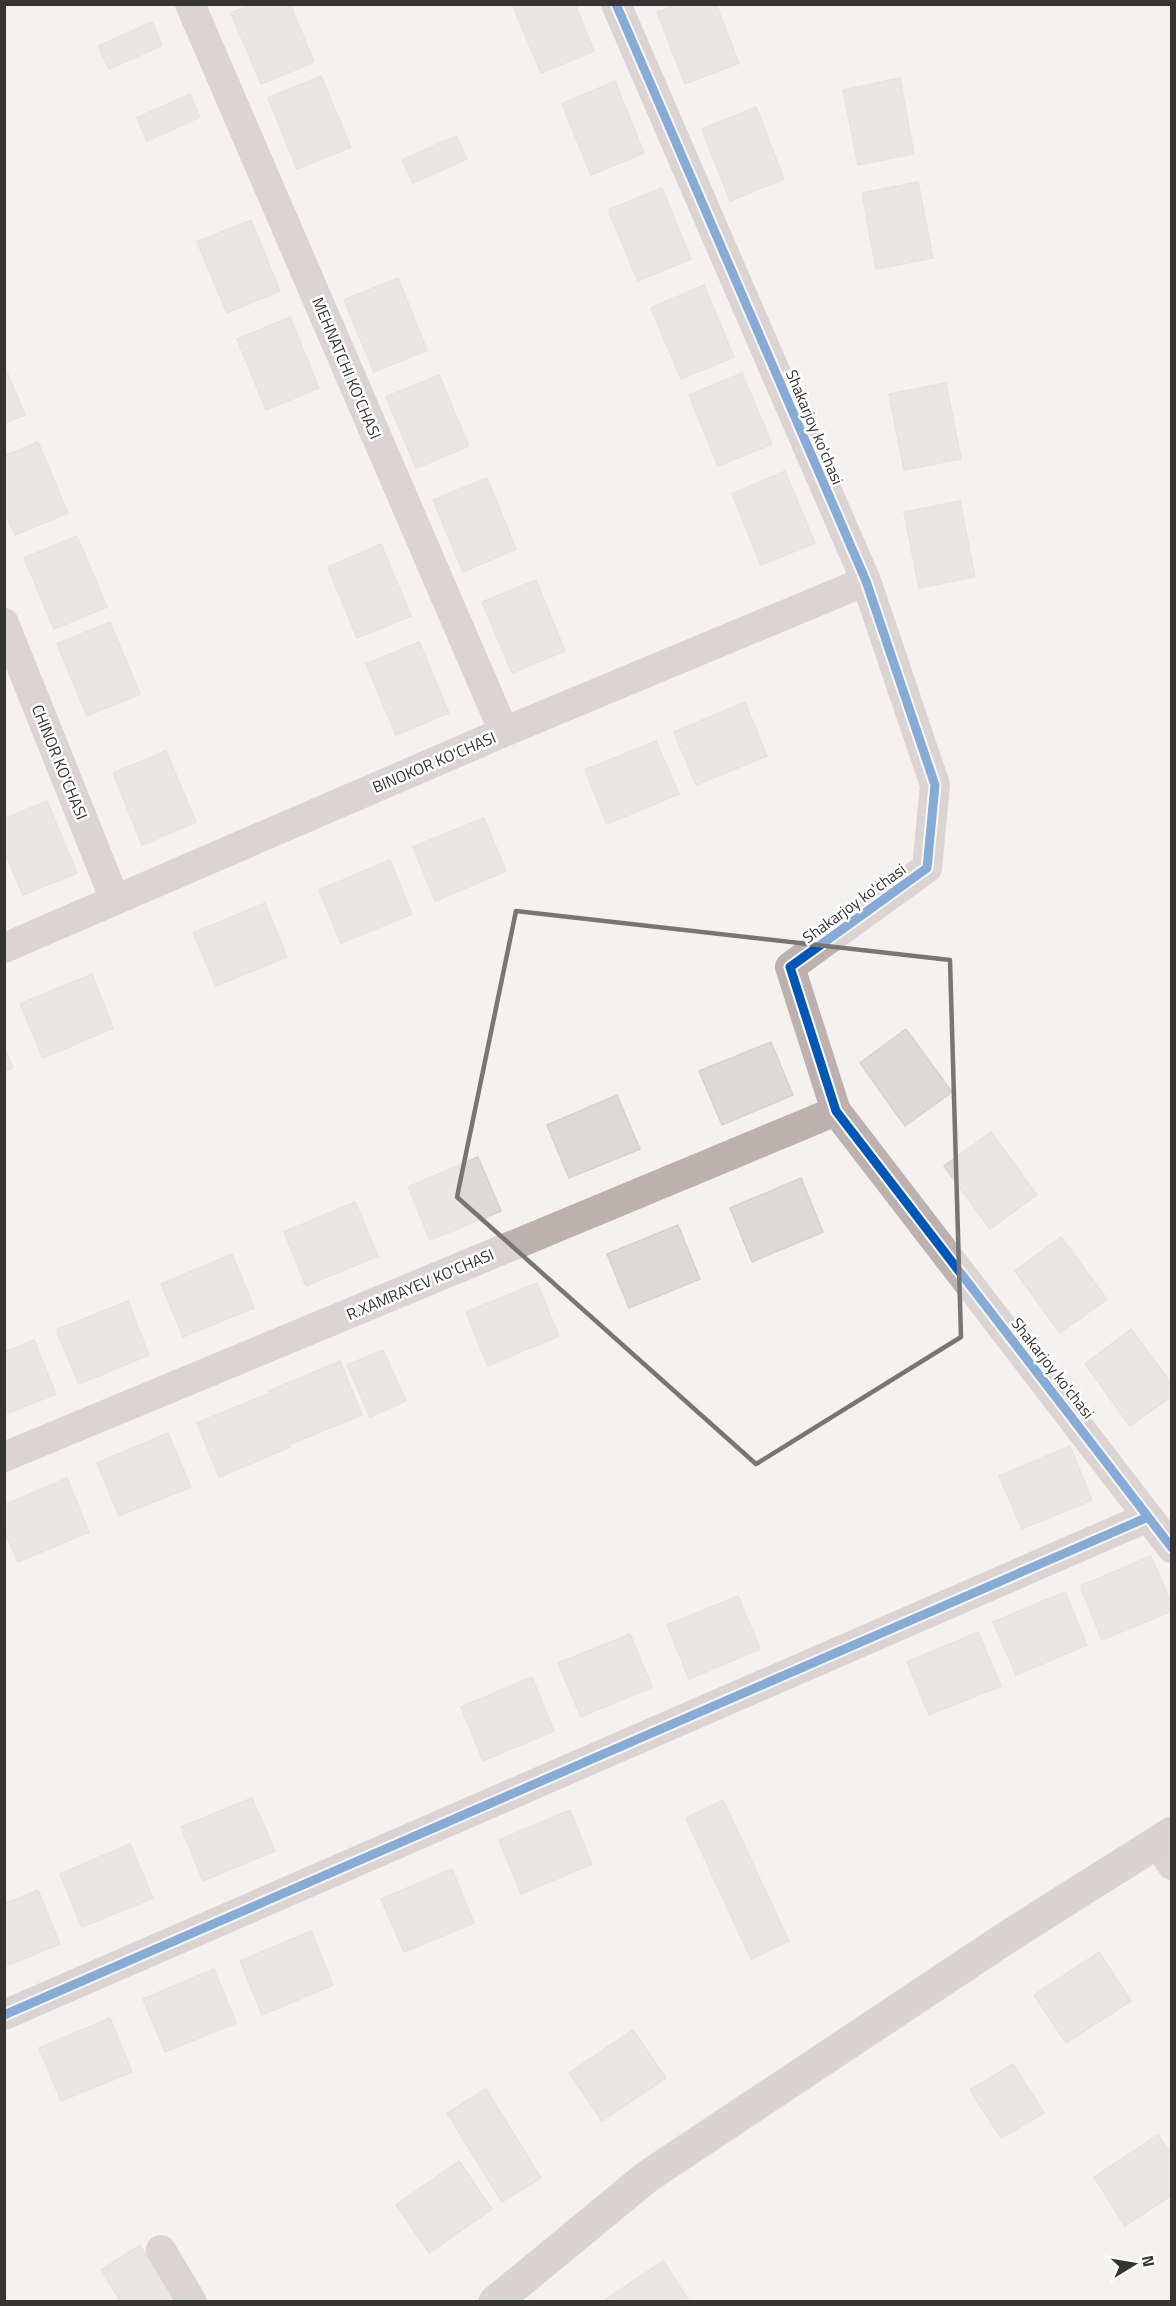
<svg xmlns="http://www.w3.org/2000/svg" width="1176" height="2306" viewBox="0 0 1176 2306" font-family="'Titillium Web',sans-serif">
<rect width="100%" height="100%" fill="#f4f1ee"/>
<path fill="#ddd9d8" stroke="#d5d2d1" stroke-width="1.5" d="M 252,4 L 290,4 L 314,62 L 261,84 L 231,13 Z
M 512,4 L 575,4 L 594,51 L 541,73 Z
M 676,4 L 716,4 L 739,63 L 685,84 L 657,12 Z
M 152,22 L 162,45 L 109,69 L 98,46 Z
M 321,76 L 351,147 L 297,169 L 268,98 Z
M 900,78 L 914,154 L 858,165 L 843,90 Z
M 615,81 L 644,153 L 591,175 L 562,104 Z
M 190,94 L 200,117 L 147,141 L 137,118 Z
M 756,107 L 784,179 L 730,201 L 702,129 Z
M 456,136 L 467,159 L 413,183 L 402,160 Z
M 918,182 L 933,258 L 876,269 L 862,193 Z
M 662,188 L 691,259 L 638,281 L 608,210 Z
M 251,220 L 280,291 L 227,313 L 197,242 Z
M 398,278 L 427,350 L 374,372 L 344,300 Z
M 704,285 L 734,357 L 681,379 L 651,308 Z
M 290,317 L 319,388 L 266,410 L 237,339 Z
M 4,365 L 25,415 L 4,423 Z
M 742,373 L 772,444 L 718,466 L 689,395 Z
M 439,375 L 469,446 L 416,468 L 386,397 Z
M 946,383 L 961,459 L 904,470 L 889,394 Z
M 38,442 L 68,513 L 15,535 L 4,511 L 4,456 Z
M 785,471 L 815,543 L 761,565 L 732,494 Z
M 487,478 L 516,549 L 463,572 L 433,500 Z
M 960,501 L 975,577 L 919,588 L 904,512 Z
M 77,536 L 107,607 L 54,629 L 24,558 Z
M 381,544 L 411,616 L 357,638 L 328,567 Z
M 536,580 L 565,651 L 512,673 L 482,602 Z
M 110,622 L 140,694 L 87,716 L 57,644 Z
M 419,642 L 449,713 L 396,735 L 366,664 Z
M 745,702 L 767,756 L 696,785 L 674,732 Z
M 656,741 L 679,794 L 607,824 L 585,770 Z
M 166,751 L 196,822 L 142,845 L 113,773 Z
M 47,801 L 77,873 L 23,895 L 4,850 L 4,819 Z
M 484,818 L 506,871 L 435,901 L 413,847 Z
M 390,860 L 412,914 L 341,943 L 319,890 Z
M 265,903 L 287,957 L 216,986 L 193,933 Z
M 92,974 L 113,1028 L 43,1058 L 20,1004 Z
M 906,1029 L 952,1092 L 905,1126 L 860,1063 Z
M 771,1042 L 793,1095 L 722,1125 L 699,1071 Z
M 4,1047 L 13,1068 L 4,1071 Z
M 617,1095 L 640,1149 L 569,1178 L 547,1125 Z
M 991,1132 L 1037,1195 L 990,1229 L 944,1166 Z
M 478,1157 L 501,1211 L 430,1240 L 408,1187 Z
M 801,1178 L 823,1232 L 752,1262 L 730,1208 Z
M 355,1202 L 378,1256 L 306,1286 L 284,1232 Z
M 678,1225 L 700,1279 L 629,1308 L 607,1254 Z
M 1061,1237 L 1107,1299 L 1060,1333 L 1015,1271 Z
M 232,1254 L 254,1308 L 183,1337 L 161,1284 Z
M 537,1283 L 559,1336 L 488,1366 L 466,1312 Z
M 128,1301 L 149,1355 L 79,1384 L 56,1330 Z
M 1131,1329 L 1172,1384 L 1172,1396 L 1130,1426 L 1085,1364 Z
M 34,1340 L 56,1394 L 4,1415 L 4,1352 Z
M 383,1350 L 406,1401 L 370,1417 L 347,1365 Z
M 340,1361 L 362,1415 L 291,1444 L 269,1391 Z
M 268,1394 L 290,1447 L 219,1477 L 197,1423 Z
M 168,1433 L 191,1487 L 119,1516 L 97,1463 Z
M 1070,1446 L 1092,1500 L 1022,1529 L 999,1476 Z
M 67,1478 L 89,1532 L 18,1562 L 4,1529 L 4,1505 Z
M 1151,1556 L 1172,1605 L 1172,1611 L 1102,1640 L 1080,1586 Z
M 1065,1592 L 1087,1645 L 1016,1675 L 993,1622 Z
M 738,1596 L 760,1649 L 689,1679 L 667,1625 Z
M 978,1632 L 1001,1686 L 929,1715 L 907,1662 Z
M 630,1634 L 652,1687 L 581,1717 L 558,1663 Z
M 532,1677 L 554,1731 L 483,1761 L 461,1707 Z
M 252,1798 L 275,1851 L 203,1881 L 181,1827 Z
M 723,1800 L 789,1941 L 751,1959 L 686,1818 Z
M 570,1810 L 592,1864 L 521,1894 L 499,1840 Z
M 130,1844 L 153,1898 L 82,1927 L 60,1874 Z
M 452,1869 L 474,1923 L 404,1952 L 381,1899 Z
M 38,1890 L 60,1944 L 4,1967 L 4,1904 Z
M 311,1931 L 333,1985 L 262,2015 L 240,1961 Z
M 1099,1952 L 1131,2001 L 1066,2043 L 1034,1995 Z
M 214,1969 L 236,2023 L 165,2052 L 143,1999 Z
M 110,2018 L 132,2072 L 61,2101 L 39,2048 Z
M 633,2030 L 666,2078 L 602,2121 L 569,2073 Z
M 1013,2064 L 1044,2113 L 1001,2138 L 970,2090 Z
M 486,2089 L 541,2178 L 502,2202 L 447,2113 Z
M 1158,2135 L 1172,2156 L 1172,2195 L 1125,2226 L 1094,2177 Z
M 459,2161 L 492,2209 L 429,2253 L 396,2205 Z
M 140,2245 L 175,2302 L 121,2302 L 101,2270 Z
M 663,2261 L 690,2302 L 602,2302 Z"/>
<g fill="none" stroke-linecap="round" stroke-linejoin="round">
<path stroke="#bdb1af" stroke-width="30" d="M 190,4 L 504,732
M 616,4 L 866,581 L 935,785 L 927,868 L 790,967 L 836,1111 L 1172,1548
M 4,623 L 115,900
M 4,948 L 504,732 L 866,581
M 4,1457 L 836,1111
M 1157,1842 L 1172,1865
M 4,2015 L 1148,1517
M 161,2250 L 192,2302"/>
<path stroke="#bcb0ad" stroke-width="33" d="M 495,2302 L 648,2176 L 1012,1934 L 1172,1833"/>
<g stroke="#fff" stroke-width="13">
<path id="cycleway" d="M 616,4 L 866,581 L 935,785 L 927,868 L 790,967 L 836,1111 L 1172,1548
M 4,2015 L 1148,1517"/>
</g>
<use href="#cycleway" stroke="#0057b8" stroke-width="9"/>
</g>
<path d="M0 0H1176V2306H0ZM 516,911 L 950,960 L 961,1337 L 756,1464 L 457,1197 Z" fill="#f4f1ee" fill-opacity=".55" fill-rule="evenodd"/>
<path fill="none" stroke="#787674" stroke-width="4.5" stroke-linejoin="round" d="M 516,911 L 950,960 L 961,1337 L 756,1464 L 457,1197 Z"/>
<g text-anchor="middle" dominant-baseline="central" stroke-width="5" stroke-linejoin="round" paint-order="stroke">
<g font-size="16" fill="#363432" stroke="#fff">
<text transform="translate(347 368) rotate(67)">MEHNATCHI KO'CHASI</text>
<text transform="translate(815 427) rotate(67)">Shakarjoy ko'chasi</text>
<text transform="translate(60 762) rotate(68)">CHINOR KO'CHASI</text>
<text transform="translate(434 762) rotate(-23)">BINOKOR KO'CHASI</text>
<text transform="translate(854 903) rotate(-36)">Shakarjoy ko'chasi</text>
<text transform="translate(420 1284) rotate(-23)">R.XAMRAYEV KO'CHASI</text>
<text transform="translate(1053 1368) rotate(52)">Shakarjoy ko'chasi</text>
</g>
</g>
<rect width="1176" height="2306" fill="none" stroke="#363432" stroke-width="12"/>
<g transform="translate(1134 2264) rotate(79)" stroke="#ffffff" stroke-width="4.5" paint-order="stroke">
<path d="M0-4.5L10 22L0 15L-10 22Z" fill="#363432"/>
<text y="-9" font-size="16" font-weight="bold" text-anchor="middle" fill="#363432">N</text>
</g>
</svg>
